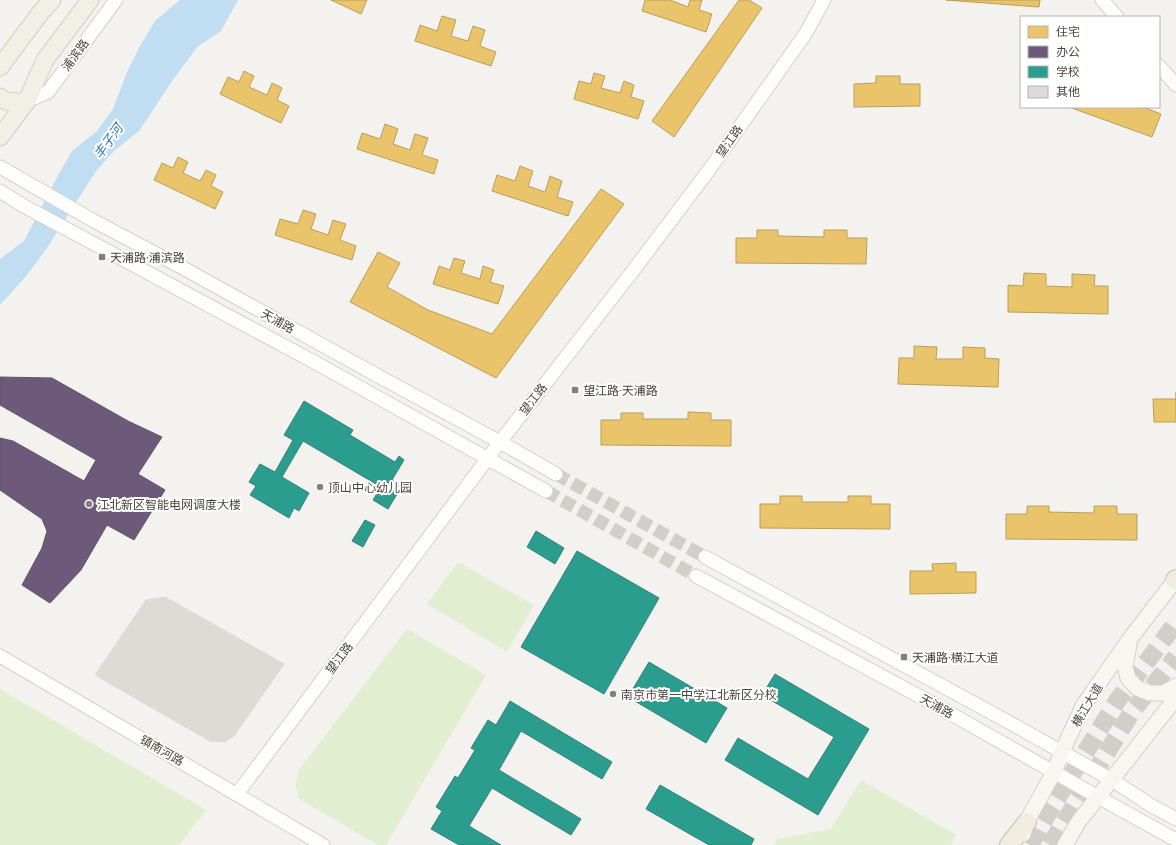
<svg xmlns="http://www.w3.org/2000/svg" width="1176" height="845" viewBox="0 0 1176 845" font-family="Manrope,'Noto Sans SC',sans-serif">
<rect width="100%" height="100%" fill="#f4f2ee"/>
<path fill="#e1eecf" d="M 458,562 L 534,605 L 507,652 L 427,604 Z
M 407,629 L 486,675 L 386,845 L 378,845 L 298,798 L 296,785 L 298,771 Z
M 0,689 L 206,810 L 179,845 L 0,845 Z
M 861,780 L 956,835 L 951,845 L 774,845 L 777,839 L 831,829 Z"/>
<path fill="#c0ddf1" d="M 180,0 L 238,0 L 221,31 L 197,47 L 170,84 L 139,131 L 114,151 L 96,171 L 45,251 L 27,275 L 0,305 L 0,259 L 24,241 L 61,170 L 72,151 L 97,131 L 113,109 L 127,72 L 139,48 L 155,21 Z"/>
<path fill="#e9c46a" stroke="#ba9e5b" d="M 331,0 L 367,0 L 361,14 Z
M 645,0 L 670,0 L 688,7 L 690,0 L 702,0 L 699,10 L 712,14 L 706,32 L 642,11 Z
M 739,0 L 749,0 L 762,8 L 674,137 L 652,121 Z
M 946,0 L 1040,0 L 1039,7 Z
M 442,16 L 456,20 L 451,36 L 468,41 L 473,26 L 485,30 L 480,46 L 496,52 L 491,66 L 415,41 L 420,25 L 437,31 Z
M 244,71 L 254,76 L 249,87 L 267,95 L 272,83 L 282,88 L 277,100 L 289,106 L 281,123 L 220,94 L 228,77 L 239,82 Z
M 594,73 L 605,76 L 601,88 L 620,93 L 624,81 L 634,85 L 631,97 L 644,101 L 638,119 L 574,99 L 579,81 L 591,84 Z
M 876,76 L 900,76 L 900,84 L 920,84 L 920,106 L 854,107 L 854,84 L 876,83 Z
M 1069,107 L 1143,107 L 1161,114 L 1152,137 Z
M 385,124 L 398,129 L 393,144 L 410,150 L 415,134 L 428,138 L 422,155 L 438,160 L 434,174 L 357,149 L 362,133 L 380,139 Z
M 178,157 L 188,162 L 183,173 L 200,181 L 206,170 L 216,175 L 211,186 L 223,192 L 215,209 L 154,180 L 162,163 L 173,168 Z
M 520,166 L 533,171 L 528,186 L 545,192 L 550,176 L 562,181 L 557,197 L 573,202 L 568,216 L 492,191 L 497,175 L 515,181 Z
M 601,189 L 624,204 L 496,378 L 350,302 L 378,252 L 400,263 L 387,287 L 428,310 L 492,334 Z
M 303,210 L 316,214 L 311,229 L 328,235 L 333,220 L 346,224 L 340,240 L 356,246 L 352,260 L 275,235 L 280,219 L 298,224 Z
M 757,230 L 778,230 L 778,236 L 824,237 L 824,230 L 847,230 L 847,238 L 867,238 L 866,264 L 736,263 L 736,238 L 757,238 Z
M 454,258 L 465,261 L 461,273 L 480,279 L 483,266 L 494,270 L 490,282 L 504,286 L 498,304 L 433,284 L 439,266 L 450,270 Z
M 1024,273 L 1046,274 L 1046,286 L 1072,287 L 1072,274 L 1095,275 L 1094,286 L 1108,286 L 1108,314 L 1008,312 L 1008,285 L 1023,286 Z
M 914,346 L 937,347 L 936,359 L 963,359 L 963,347 L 985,348 L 985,358 L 999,359 L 998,387 L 898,384 L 899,358 L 914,358 Z
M 1176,392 L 1176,422 L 1154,422 L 1153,399 L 1176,399 Z
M 688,412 L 711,413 L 711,420 L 731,420 L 731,446 L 601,445 L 601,420 L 621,420 L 621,413 L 643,413 L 643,419 L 688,419 Z
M 780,496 L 802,496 L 802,502 L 848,502 L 848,496 L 871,496 L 871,504 L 890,504 L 890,529 L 760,528 L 760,504 L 780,504 Z
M 1027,506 L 1049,506 L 1049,512 L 1094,513 L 1094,506 L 1117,506 L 1117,514 L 1137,514 L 1137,540 L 1006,539 L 1006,514 L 1027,514 Z
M 956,563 L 956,572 L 976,572 L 976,593 L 910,594 L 910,571 L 933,571 L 932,564 Z"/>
<path fill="#6d597a" stroke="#635366" d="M 0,377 L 52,378 L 128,421 L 162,437 L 138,474 L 165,490 L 134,540 L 107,525 L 81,570 L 50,603 L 22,585 L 42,548 L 47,531 L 42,519 L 0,490 L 0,438 L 13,441 L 84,481 L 96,460 L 0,405 Z"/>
<path fill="#2a9d8f" stroke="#348275" d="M 304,401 L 353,430 L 350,435 L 395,462 L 399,456 L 404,460 L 392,480 L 402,486 L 388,509 L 373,500 L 381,487 L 303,441 L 282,477 L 309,493 L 299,511 L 294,508 L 289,518 L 250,495 L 256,486 L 249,482 L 260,464 L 275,472 L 293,440 L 284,435 Z
M 365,520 L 375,525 L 363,547 L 352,541 Z
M 536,531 L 564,548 L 555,564 L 527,547 Z
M 577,551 L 659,598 L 604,694 L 521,647 Z
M 649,662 L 727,708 L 706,743 L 628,697 Z
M 775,674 L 869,729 L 818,815 L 725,760 L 738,738 L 808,779 L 834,737 L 762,695 Z
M 510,701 L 612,762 L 602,779 L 521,731 L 499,770 L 581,819 L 571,835 L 492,788 L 469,826 L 501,845 L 459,845 L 431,829 L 442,811 L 436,807 L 455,776 L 458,778 L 475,750 L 471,748 L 488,720 L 496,725 Z
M 660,785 L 754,839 L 751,845 L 709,845 L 646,809 Z"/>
<path fill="#dedbd6" stroke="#dcd9d4" d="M 165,597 L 284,664 L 234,736 L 224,742 L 210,741 L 95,675 L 146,600 Z"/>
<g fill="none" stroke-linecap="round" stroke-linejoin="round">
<path stroke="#d2cfca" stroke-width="13" stroke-dasharray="13 6" stroke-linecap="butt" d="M 556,474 L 705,557
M 546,491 L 696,576"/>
<path stroke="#d2cfca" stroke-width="18" stroke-dasharray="18 9" stroke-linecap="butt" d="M 1030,845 L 1050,810 L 1117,701 L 1176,623
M 1050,845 L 1133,710 L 1176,657"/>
<g stroke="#d2d0cb" stroke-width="15">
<path id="tertiary" d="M 1102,0 L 1117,17
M 1159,66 L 1176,85
M 27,101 L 48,92 L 116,0
M 0,167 L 94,221 L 183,268 L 380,377 L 500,442 L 556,474
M 0,191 L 22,205 L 316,363 L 546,491
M 705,557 L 1003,719 L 1112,780 L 1152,806 L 1176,819
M 696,576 L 930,702 L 1098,797 L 1176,840
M 0,656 L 323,845
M 237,794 L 500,442 L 632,272 L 709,170 L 806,33 L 824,0"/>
</g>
<g stroke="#d3cfc5" stroke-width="17">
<path id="secondary" d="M 1129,645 L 1125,666 L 1128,678 L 1137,688 L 1149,693 L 1164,693 L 1176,686
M 1023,834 L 1028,819 L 1054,772 L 1062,752 L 1083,706 L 1129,640 L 1176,579
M 1065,845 L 1079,821 L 1176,698"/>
</g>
<g stroke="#d6cebb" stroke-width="19">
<path id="primary" d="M 0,67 L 41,12 L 52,0
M 0,97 C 7,104 18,102 27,101
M 0,137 L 27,101 L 45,60 L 90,0"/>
</g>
<g stroke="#ccbfa9" stroke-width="20">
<path id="trunk" d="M 1175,580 L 1176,579
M 1009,845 L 1027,822"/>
</g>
<use href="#tertiary" stroke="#fdfdfc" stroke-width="13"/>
<use href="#secondary" stroke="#f7f6f1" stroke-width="15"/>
<use href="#primary" stroke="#f2efe6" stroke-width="17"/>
<use href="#trunk" stroke="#f0ece0" stroke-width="18"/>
</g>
<g fill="#868178" stroke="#fff" stroke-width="1.5">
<rect x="98" y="253" width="8" height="8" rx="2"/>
<rect x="571" y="386" width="8" height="8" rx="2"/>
<circle cx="320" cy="487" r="4"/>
<circle cx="89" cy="504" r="4"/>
<rect x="900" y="653" width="8" height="8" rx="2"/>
<circle cx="613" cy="694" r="4"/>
</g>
<g text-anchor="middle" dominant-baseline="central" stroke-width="4" stroke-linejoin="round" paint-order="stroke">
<g font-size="12" fill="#4b4439" stroke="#fff">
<text transform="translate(75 55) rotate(-54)">浦滨路</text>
<text transform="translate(729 141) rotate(-55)">望江路</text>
<text transform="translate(278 321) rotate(29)">天浦路</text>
<text transform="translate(533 399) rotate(-52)">望江路</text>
<text transform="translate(339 658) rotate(-53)">望江路</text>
<text transform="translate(1087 705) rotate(-59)">横江大道</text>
<text transform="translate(937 706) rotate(29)">天浦路</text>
<text transform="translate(162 750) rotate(30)">镇南河路</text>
</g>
<g font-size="12" fill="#4b4439" stroke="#fff" text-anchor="start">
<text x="110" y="257">天浦路·浦滨路</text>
<text x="583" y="390">望江路·天浦路</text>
<text x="328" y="487">顶山中心幼儿园</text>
<text x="97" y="504">江北新区智能电网调度大楼</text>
<text x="912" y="657">天浦路·横江大道</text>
<text x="621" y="694">南京市第一中学江北新区分校</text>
</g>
<g font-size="13" font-style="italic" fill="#2e7ab2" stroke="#fff">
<text transform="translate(108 141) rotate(-54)">丰子河</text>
</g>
</g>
<rect x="1020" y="16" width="140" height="92" fill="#ffffff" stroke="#b7b4b0"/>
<rect x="1028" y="26" width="20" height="12" fill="#e9c46a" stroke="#b7b4b0"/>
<text x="1056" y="36" font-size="12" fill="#4b4439">住宅</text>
<rect x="1028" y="46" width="20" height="12" fill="#6d597a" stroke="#b7b4b0"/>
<text x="1056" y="56" font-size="12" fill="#4b4439">办公</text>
<rect x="1028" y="66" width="20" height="12" fill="#2a9d8f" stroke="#b7b4b0"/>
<text x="1056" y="76" font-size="12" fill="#4b4439">学校</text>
<rect x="1028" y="86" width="20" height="12" fill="#dedbd6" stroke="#b7b4b0"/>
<text x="1056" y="96" font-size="12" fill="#4b4439">其他</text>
</svg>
